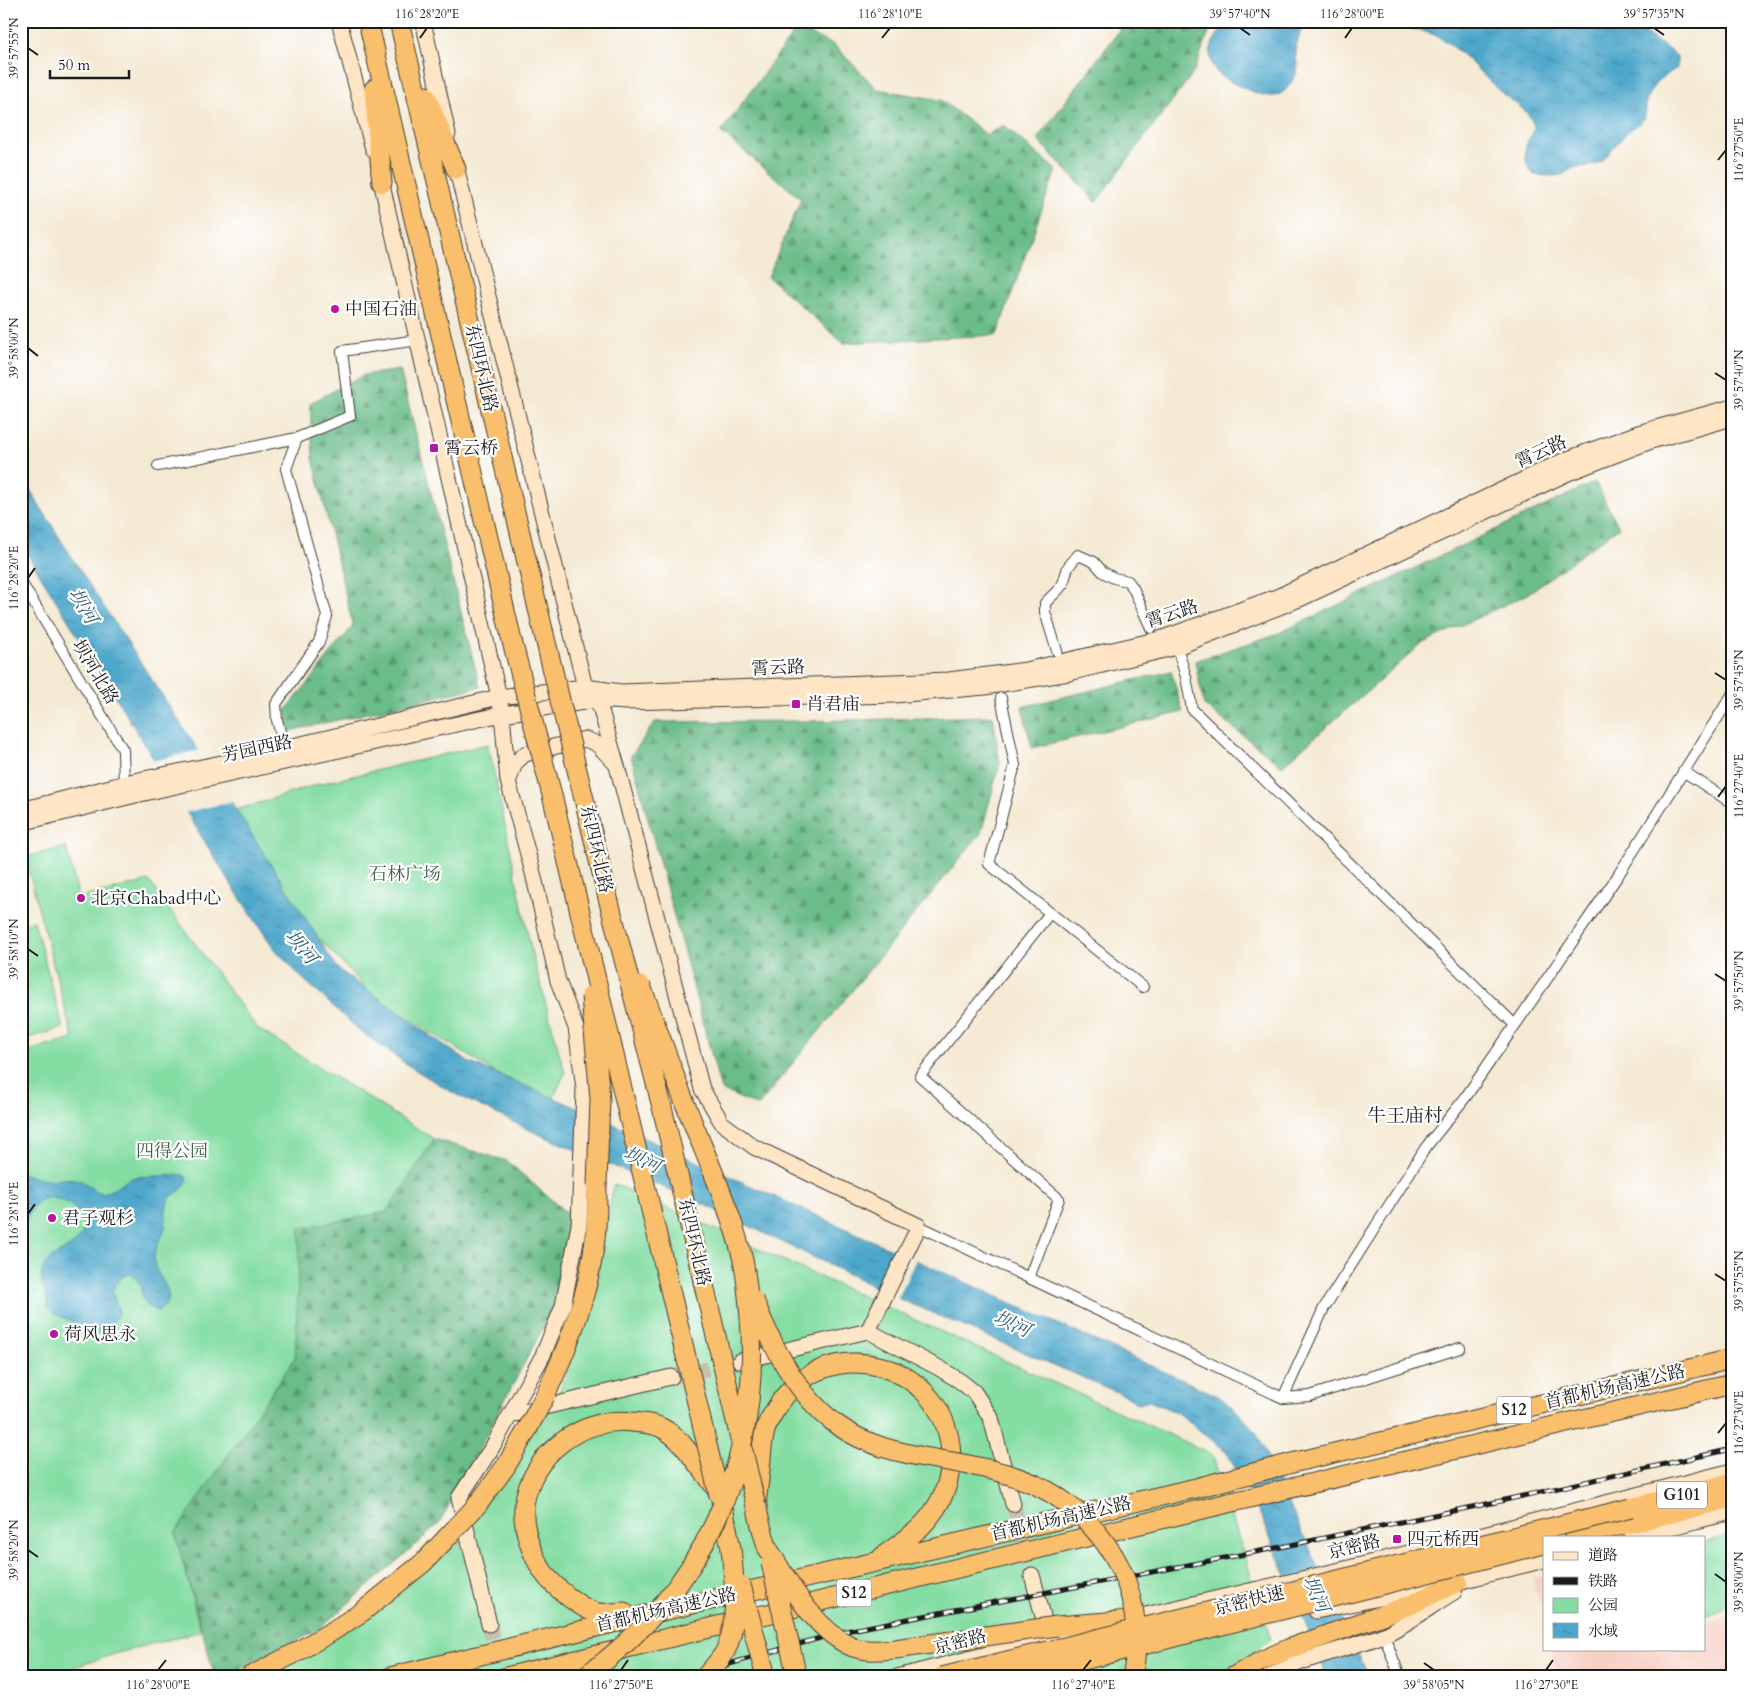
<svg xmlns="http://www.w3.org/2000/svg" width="1753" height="1698" viewBox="0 0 1753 1698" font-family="Cardo,'Noto Serif SC',serif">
<defs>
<pattern id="forest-firs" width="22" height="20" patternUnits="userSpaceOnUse" patternTransform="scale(1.25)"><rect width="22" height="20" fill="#6bbc89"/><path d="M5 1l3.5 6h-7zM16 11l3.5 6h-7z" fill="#57986f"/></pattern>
<pattern id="water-ripples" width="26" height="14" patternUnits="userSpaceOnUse" patternTransform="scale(1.25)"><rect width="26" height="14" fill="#4da7cb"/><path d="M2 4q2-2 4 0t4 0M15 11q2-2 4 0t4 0" fill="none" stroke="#3f87a4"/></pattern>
</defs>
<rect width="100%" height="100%" fill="#fff"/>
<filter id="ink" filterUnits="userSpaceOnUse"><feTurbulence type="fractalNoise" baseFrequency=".02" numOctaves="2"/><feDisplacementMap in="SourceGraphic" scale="10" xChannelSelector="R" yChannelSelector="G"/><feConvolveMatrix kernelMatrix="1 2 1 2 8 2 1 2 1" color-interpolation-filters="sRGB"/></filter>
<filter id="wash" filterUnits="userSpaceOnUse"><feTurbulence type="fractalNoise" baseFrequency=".0096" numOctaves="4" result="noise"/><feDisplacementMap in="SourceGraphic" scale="20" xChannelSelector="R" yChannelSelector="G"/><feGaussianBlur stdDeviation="1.12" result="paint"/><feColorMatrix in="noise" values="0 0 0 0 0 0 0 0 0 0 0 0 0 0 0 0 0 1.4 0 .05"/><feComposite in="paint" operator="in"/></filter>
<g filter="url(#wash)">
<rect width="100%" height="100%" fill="#f4e9d3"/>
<path fill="#f7d1c6" d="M 1544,1575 L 1544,1623 L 1533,1579 Z
M 1732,1614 L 1732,1677 L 1558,1677 L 1551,1649 L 1704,1649 L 1704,1621 Z"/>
<path fill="url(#forest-firs)" stroke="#446c52" d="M 1118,21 L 1213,21 L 1194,72 L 1096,202 L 1037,139 L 1119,31 Z
M 797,28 L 834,45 L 877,89 L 941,100 L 987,135 L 1003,125 L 1056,170 L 997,335 L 843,343 L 768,277 L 801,199 L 721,132 Z
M 400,370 L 480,687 L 290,731 L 286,710 L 353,626 L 313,458 L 310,403 L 364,375 Z
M 1595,482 L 1619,527 L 1526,595 L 1423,643 L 1282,766 L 1204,705 L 1195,661 L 1279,633 Z
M 1171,671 L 1183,712 L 1032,748 L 1022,707 Z
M 993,716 L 1000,763 L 981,833 L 758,1106 L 721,1090 L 631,756 L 655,722 L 811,721 Z
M 434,1139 L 507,1161 L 570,1216 L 552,1311 L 439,1524 L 317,1631 L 224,1677 L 215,1677 L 175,1533 L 295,1358 L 299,1228 L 387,1212 Z"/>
<path fill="#84dda3" stroke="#507c60" d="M 488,744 L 532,954 L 565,1073 L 553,1099 L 494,1072 L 372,995 L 302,920 L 227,813 L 319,784 Z
M 66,847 L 79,898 L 149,881 L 258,1029 L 434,1139 L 387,1212 L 300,1228 L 295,1358 L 175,1533 L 201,1631 L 121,1652 L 44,1677 L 21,1677 L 21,1053 L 73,1039 L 25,857 Z
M 34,921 L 63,1028 L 21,1040 L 21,924 Z
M 614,1184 L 1212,1454 L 1271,1639 L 1221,1677 L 273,1677 L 457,1545 L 559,1392 L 591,1305 Z
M 1732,1535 L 1732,1607 L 1704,1614 L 1704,1542 Z"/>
<path fill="url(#water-ripples)" stroke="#346274" d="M 1227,21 L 1307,21 C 1297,35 1293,52 1298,68 C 1294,79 1287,94 1274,96 C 1261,98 1222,80 1215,70 C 1212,66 1210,59 1210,55 C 1210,42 1221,31 1227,21 Z
M 1377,21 L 1629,21 L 1677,56 L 1677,68 L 1657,81 L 1650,92 L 1646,101 L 1646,111 L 1644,119 L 1637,125 L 1628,131 L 1603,160 L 1595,165 L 1573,168 L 1562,175 L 1554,176 L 1534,175 C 1526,166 1523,155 1527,143 C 1529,136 1537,132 1533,123 C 1528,110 1514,103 1503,94 C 1482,76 1455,41 1429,33 C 1412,27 1393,28 1377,21 Z
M 21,475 L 72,558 L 198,750 L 338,969 L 468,1062 L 564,1102 L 1216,1395 L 1237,1411 L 1256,1432 L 1369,1677 L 1327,1677 L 1263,1520 L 1226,1451 L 1176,1412 L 1149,1401 L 1139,1404 L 1126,1396 L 902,1300 L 712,1208 L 536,1133 L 453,1093 L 409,1066 L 359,1030 L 301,977 L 273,947 L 234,889 L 21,544 Z
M 21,1173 C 31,1176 42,1181 52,1180 C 61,1180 70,1177 79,1180 C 90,1184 94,1195 107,1192 C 117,1189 125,1180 135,1177 L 183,1175 L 186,1177 L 187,1181 C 182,1193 173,1192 169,1200 C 164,1209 167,1218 165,1227 C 162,1239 154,1248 154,1260 C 154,1277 184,1297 158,1311 C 133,1304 150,1285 130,1274 C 120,1277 116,1282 112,1292 L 119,1312 C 111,1327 100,1339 81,1330 C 78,1328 76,1324 72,1322 C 64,1317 55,1315 48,1308 C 49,1296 38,1283 42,1271 C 47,1251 80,1251 84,1228 C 87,1209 52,1190 39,1201 C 31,1207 28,1219 24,1228 L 21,1228 Z"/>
<path fill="#f4e9d3" d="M 201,750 L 234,801 L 183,813 L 152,761 Z
M 900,1250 L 917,1257 L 897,1300 L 881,1292 Z"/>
</g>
<g filter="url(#ink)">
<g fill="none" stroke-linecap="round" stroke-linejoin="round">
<path stroke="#c9c0ae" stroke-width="15" stroke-dasharray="15 8" stroke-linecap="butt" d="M 671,1377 L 734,1363
M 1013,1504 L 1032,1575
M 489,1624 L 502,1677"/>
<g stroke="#3c3b37" stroke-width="12">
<path id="street" d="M 158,466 L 297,438
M 21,582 L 123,750 L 124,784
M 1177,647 L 1186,677 L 1192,709 L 1515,1025
M 1057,651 L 1045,612 L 1045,603 L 1058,590 L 1063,584 L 1068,567 L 1078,555 L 1094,562 L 1103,572 L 1114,578 L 1128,581 L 1133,588 L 1151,628
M 1001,698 L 1015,765 L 989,864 L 1143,987
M 284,747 L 277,720 L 276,704 L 319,642 L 327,616 L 286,469 L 297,438 L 350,416 L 342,351 L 418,340
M 1683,771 L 1732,803
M 919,1226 L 1283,1398 L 1324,1308 L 1426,1147 L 1465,1098 L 1617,877 L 1732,695
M 1029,1278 L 1059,1199 L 920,1076 L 1050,913
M 1283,1398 L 1310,1396 L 1460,1348
M 1384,1635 L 1400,1677"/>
</g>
<g stroke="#3c3b37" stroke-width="17">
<path id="secondary" d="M 339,21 L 373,149
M 423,21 L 448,134
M 454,159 L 585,687 L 598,700 L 617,766 L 702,1089 L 722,1123 L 754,1147 L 919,1226 L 868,1331
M 379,172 L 499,697 L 502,714 L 508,781 L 532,869 L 558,981 L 576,1028 L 584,1089 L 579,1225 L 563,1306 L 543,1355 L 493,1446 L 459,1498 L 489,1624
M 509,780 L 515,763 L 525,754 L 585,739 L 597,744 L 615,763
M 21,810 L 134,781 L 226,762 L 499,697 L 585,687 L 621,692 L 949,680 L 1026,670 L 1160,639 L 1279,596 L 1565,460 L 1638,433 L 1732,407
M 21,823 L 140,794 L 502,714 L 598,700 L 626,702 L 895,695 L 985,687 L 1069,673 L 1177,647 L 1302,598 L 1568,473 L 1651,441 L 1732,418
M 740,1361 L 868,1331 L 939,1368 L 960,1381 L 974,1392 L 991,1418 L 1013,1504
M 511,1415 L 671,1377
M 1632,1537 L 1732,1512
M 1032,1575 L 1043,1616
M 1316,1611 L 1458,1582 L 1544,1560
M 1124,1620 L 1349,1568 L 1732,1471
M 897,1677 L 1082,1630
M 1269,1677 C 1304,1657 1345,1650 1381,1636 C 1408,1625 1430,1606 1454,1592"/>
</g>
<g stroke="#3c3b37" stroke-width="21">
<path id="highway" d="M 368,21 L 512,641
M 399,21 L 543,630
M 374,89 L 382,183
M 426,96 L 456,169
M 545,1396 C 570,1343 592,1286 596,1227 C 597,1213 597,1199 597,1185
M 478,1504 L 506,1466 L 528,1428
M 1631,1508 L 1732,1483
M 1574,1537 L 1732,1498
M 767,1547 C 764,1534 758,1520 757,1506 C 756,1498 758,1488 759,1480 C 761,1464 761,1446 765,1431 C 767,1421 775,1410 781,1401 C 830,1333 938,1362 950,1444 C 953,1470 947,1494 931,1515 C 919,1532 899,1544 882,1557
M 624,1612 C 616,1612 606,1614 598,1613 C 582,1610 553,1586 544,1573 C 531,1554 522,1528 524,1505 C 531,1454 582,1416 632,1422 C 642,1423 653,1423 662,1428 C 677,1436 686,1448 696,1462 C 703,1471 716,1486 720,1496 C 725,1512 727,1531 731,1548
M 1057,1626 L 1119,1621
M 249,1677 L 297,1652 L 331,1632 L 362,1612 L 424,1562 L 454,1530
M 390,1677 L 658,1612 L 1196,1488 L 1296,1462 L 1732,1359
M 506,1677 L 1203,1509 L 1732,1384
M 1233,1677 L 1261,1661 L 1288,1649 L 1410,1605 L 1458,1582"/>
</g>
<use href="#street" stroke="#fff" stroke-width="10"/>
<use href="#secondary" stroke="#fde5c5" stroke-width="15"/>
<use href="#highway" stroke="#f9bf6d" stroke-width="19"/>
<g stroke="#1c1c1c" stroke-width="5">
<path id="rail" d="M 684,1677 L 841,1632 L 1281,1547 L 1496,1502 L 1732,1449"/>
</g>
<use href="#rail" stroke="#fff" stroke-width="3" stroke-dasharray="9" stroke-linecap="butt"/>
<g stroke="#3c3b37" stroke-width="21" stroke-linecap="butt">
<path id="highway-bridge" d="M 543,630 L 608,898 L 661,1103 L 756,1506
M 512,641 L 553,799 L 719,1495
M 591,996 L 600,1099 L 597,1185
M 754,1300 C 772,1346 796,1394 836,1424 C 866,1446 900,1453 935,1459 C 1014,1472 1068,1484 1114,1556 C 1135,1591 1141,1637 1132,1677
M 528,1428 L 545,1396
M 454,1530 L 478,1504
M 767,1547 C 789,1582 813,1630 853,1647 C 866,1652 881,1650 895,1649 L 1057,1626
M 771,1563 L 797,1677
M 741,1585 L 766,1677
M 584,1677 C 703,1592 762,1463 750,1317 C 748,1298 747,1279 743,1260 C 732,1214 712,1170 694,1126 C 675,1080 659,1032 641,986
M 705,1677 C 713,1667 724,1657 728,1645 C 739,1614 734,1579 731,1548
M 942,1677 L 1631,1508
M 1016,1677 L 1544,1544"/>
</g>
<use href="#highway-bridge" stroke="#f9bf6d" stroke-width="19"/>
</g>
</g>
<path fill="none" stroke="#1c1c1c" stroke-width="2" d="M 1240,28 L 1250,35M 1654,28 L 1664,35M 420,38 L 427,28M 882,38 L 890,28M 1345,38 L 1352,28M 28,48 L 38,55M 1718,160 L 1726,150M 28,348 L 38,356M 1715,373 L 1726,380M 28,578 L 35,568M 1715,673 L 1726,680M 1718,797 L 1726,786M 28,949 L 38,956M 1715,974 L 1726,981M 28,1214 L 35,1204M 1715,1274 L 1726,1281M 1718,1433 L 1726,1423M 28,1550 L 38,1557M 1715,1574 L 1726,1582M 1424,1663 L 1434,1670M 158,1670 L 166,1660M 621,1670 L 628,1660M 1083,1670 L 1091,1660M 1546,1670 L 1553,1660"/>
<g fill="#b5179e" stroke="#fff" stroke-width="2">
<circle cx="335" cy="309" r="5"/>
<rect x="429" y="443" width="10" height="10" rx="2.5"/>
<rect x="791" y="699" width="10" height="10" rx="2.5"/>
<circle cx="81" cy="898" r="5"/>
<circle cx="52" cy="1218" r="5"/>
<circle cx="54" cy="1334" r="5"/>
<rect x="1392" y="1534" width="10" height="10" rx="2.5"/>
</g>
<g text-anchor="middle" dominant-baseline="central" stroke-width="4.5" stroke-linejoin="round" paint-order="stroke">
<g fill="#fff" stroke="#606060" stroke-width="1">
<rect x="1496.5" y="1396.5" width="35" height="27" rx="4"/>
<rect x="1657" y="1481.5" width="50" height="27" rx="4"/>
<rect x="836.5" y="1579.5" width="35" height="27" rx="4"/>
</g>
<g font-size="16" font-weight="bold" fill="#1c1c1c">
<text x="1514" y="1410">S12</text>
<text x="1682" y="1495">G101</text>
<text x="854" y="1593">S12</text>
</g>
<g font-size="18" fill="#1c1c1c" stroke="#fff" text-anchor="start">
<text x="345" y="309">中国石油</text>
<text x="444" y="448">霄云桥</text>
<text x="806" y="704">肖君庙</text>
<text x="91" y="898">北京Chabad中心</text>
<text x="62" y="1218">君子观杉</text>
<text x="64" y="1334">荷风思永</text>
<text x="1407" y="1539">四元桥西</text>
</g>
<g font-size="18" fill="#1c1c1c" stroke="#fff">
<text transform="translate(481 368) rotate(77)">东四环北路</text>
<text transform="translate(1541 452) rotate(-24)">霄云路</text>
<text transform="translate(1172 614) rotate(-18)">霄云路</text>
<text transform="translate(778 668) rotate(-2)">霄云路</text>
<text transform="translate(95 672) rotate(59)">坝河北路</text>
<text transform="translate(257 749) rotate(-12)">芳园西路</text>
<text transform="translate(596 849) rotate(77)">东四环北路</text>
<text transform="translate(694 1242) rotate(77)">东四环北路</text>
<text transform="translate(1615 1387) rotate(-13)">首都机场高速公路</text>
<text transform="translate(1061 1519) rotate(-13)">首都机场高速公路</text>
<text transform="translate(1354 1547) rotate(-14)">京密路</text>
<text transform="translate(1249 1601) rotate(-14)">京密快速</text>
<text transform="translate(666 1610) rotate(-13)">首都机场高速公路</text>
<text transform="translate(960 1642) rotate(-14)">京密路</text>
</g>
<g font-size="18" fill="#40604b" stroke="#fff">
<text x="405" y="874">石林广场</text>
<text x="172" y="1151">四得公园</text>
</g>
<g font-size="19" font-style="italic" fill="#346274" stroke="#fff">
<text transform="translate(83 606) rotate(59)">坝河</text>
<text transform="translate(301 947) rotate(50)">坝河</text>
<text transform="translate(642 1160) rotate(24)">坝河</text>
<text transform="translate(1012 1324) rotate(24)">坝河</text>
<text transform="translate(1316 1594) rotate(66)">坝河</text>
</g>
<g font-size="19" fill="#1c1c1c" stroke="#fff">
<text x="1405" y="1116">牛王庙村</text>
</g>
</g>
<rect width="1753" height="1698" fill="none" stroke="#fff" stroke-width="55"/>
<rect x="1543" y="1536" width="162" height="115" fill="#ffffff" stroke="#a4a4a4"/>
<rect x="1553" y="1552" width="25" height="8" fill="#fde5c5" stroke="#a4a4a4"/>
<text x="1588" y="1560" font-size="15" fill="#1c1c1c">道路</text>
<rect x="1553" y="1577" width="25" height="8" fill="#1c1c1c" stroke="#a4a4a4"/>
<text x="1588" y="1586" font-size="15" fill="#1c1c1c">铁路</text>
<rect x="1553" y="1598" width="25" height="15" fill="#84dda3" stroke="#a4a4a4"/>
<text x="1588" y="1610" font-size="15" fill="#1c1c1c">公园</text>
<rect x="1553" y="1623" width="25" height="15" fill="url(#water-ripples)" stroke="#a4a4a4"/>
<text x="1588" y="1636" font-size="15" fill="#1c1c1c">水域</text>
<path d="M50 70v8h79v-8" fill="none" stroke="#1c1c1c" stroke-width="2.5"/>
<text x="58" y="70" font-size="15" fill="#1c1c1c" stroke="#ffffff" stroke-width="4" paint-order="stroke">50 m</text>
<rect x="28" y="28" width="1698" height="1642" fill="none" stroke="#1c1c1c" stroke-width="2"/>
<g font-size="12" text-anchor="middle" fill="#1c1c1c">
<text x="427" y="18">116°28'20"E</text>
<text x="890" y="18">116°28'10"E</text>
<text x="1240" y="18">39°57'40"N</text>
<text x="1352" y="18">116°28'00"E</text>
<text x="1654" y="18">39°57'35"N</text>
<text transform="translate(14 48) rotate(-90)" y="4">39°57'55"N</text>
<text transform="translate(1739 150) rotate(-90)" y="4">116°27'50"E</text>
<text transform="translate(14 348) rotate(-90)" y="4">39°58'00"N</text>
<text transform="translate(1739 380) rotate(-90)" y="4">39°57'40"N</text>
<text transform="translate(14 578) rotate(-90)" y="4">116°28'20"E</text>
<text transform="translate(1739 680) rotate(-90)" y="4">39°57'45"N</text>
<text transform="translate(1739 786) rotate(-90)" y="4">116°27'40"E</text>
<text transform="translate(14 949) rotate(-90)" y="4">39°58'10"N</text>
<text transform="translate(1739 981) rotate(-90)" y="4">39°57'50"N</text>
<text transform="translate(14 1214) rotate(-90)" y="4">116°28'10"E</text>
<text transform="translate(1739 1281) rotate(-90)" y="4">39°57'55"N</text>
<text transform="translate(1739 1423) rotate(-90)" y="4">116°27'30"E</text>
<text transform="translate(14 1550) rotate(-90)" y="4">39°58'20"N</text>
<text transform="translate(1739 1582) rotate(-90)" y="4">39°58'00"N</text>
<text x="158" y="1689">116°28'00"E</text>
<text x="621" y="1689">116°27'50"E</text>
<text x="1083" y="1689">116°27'40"E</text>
<text x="1434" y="1689">39°58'05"N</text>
<text x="1546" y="1689">116°27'30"E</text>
</g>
</svg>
